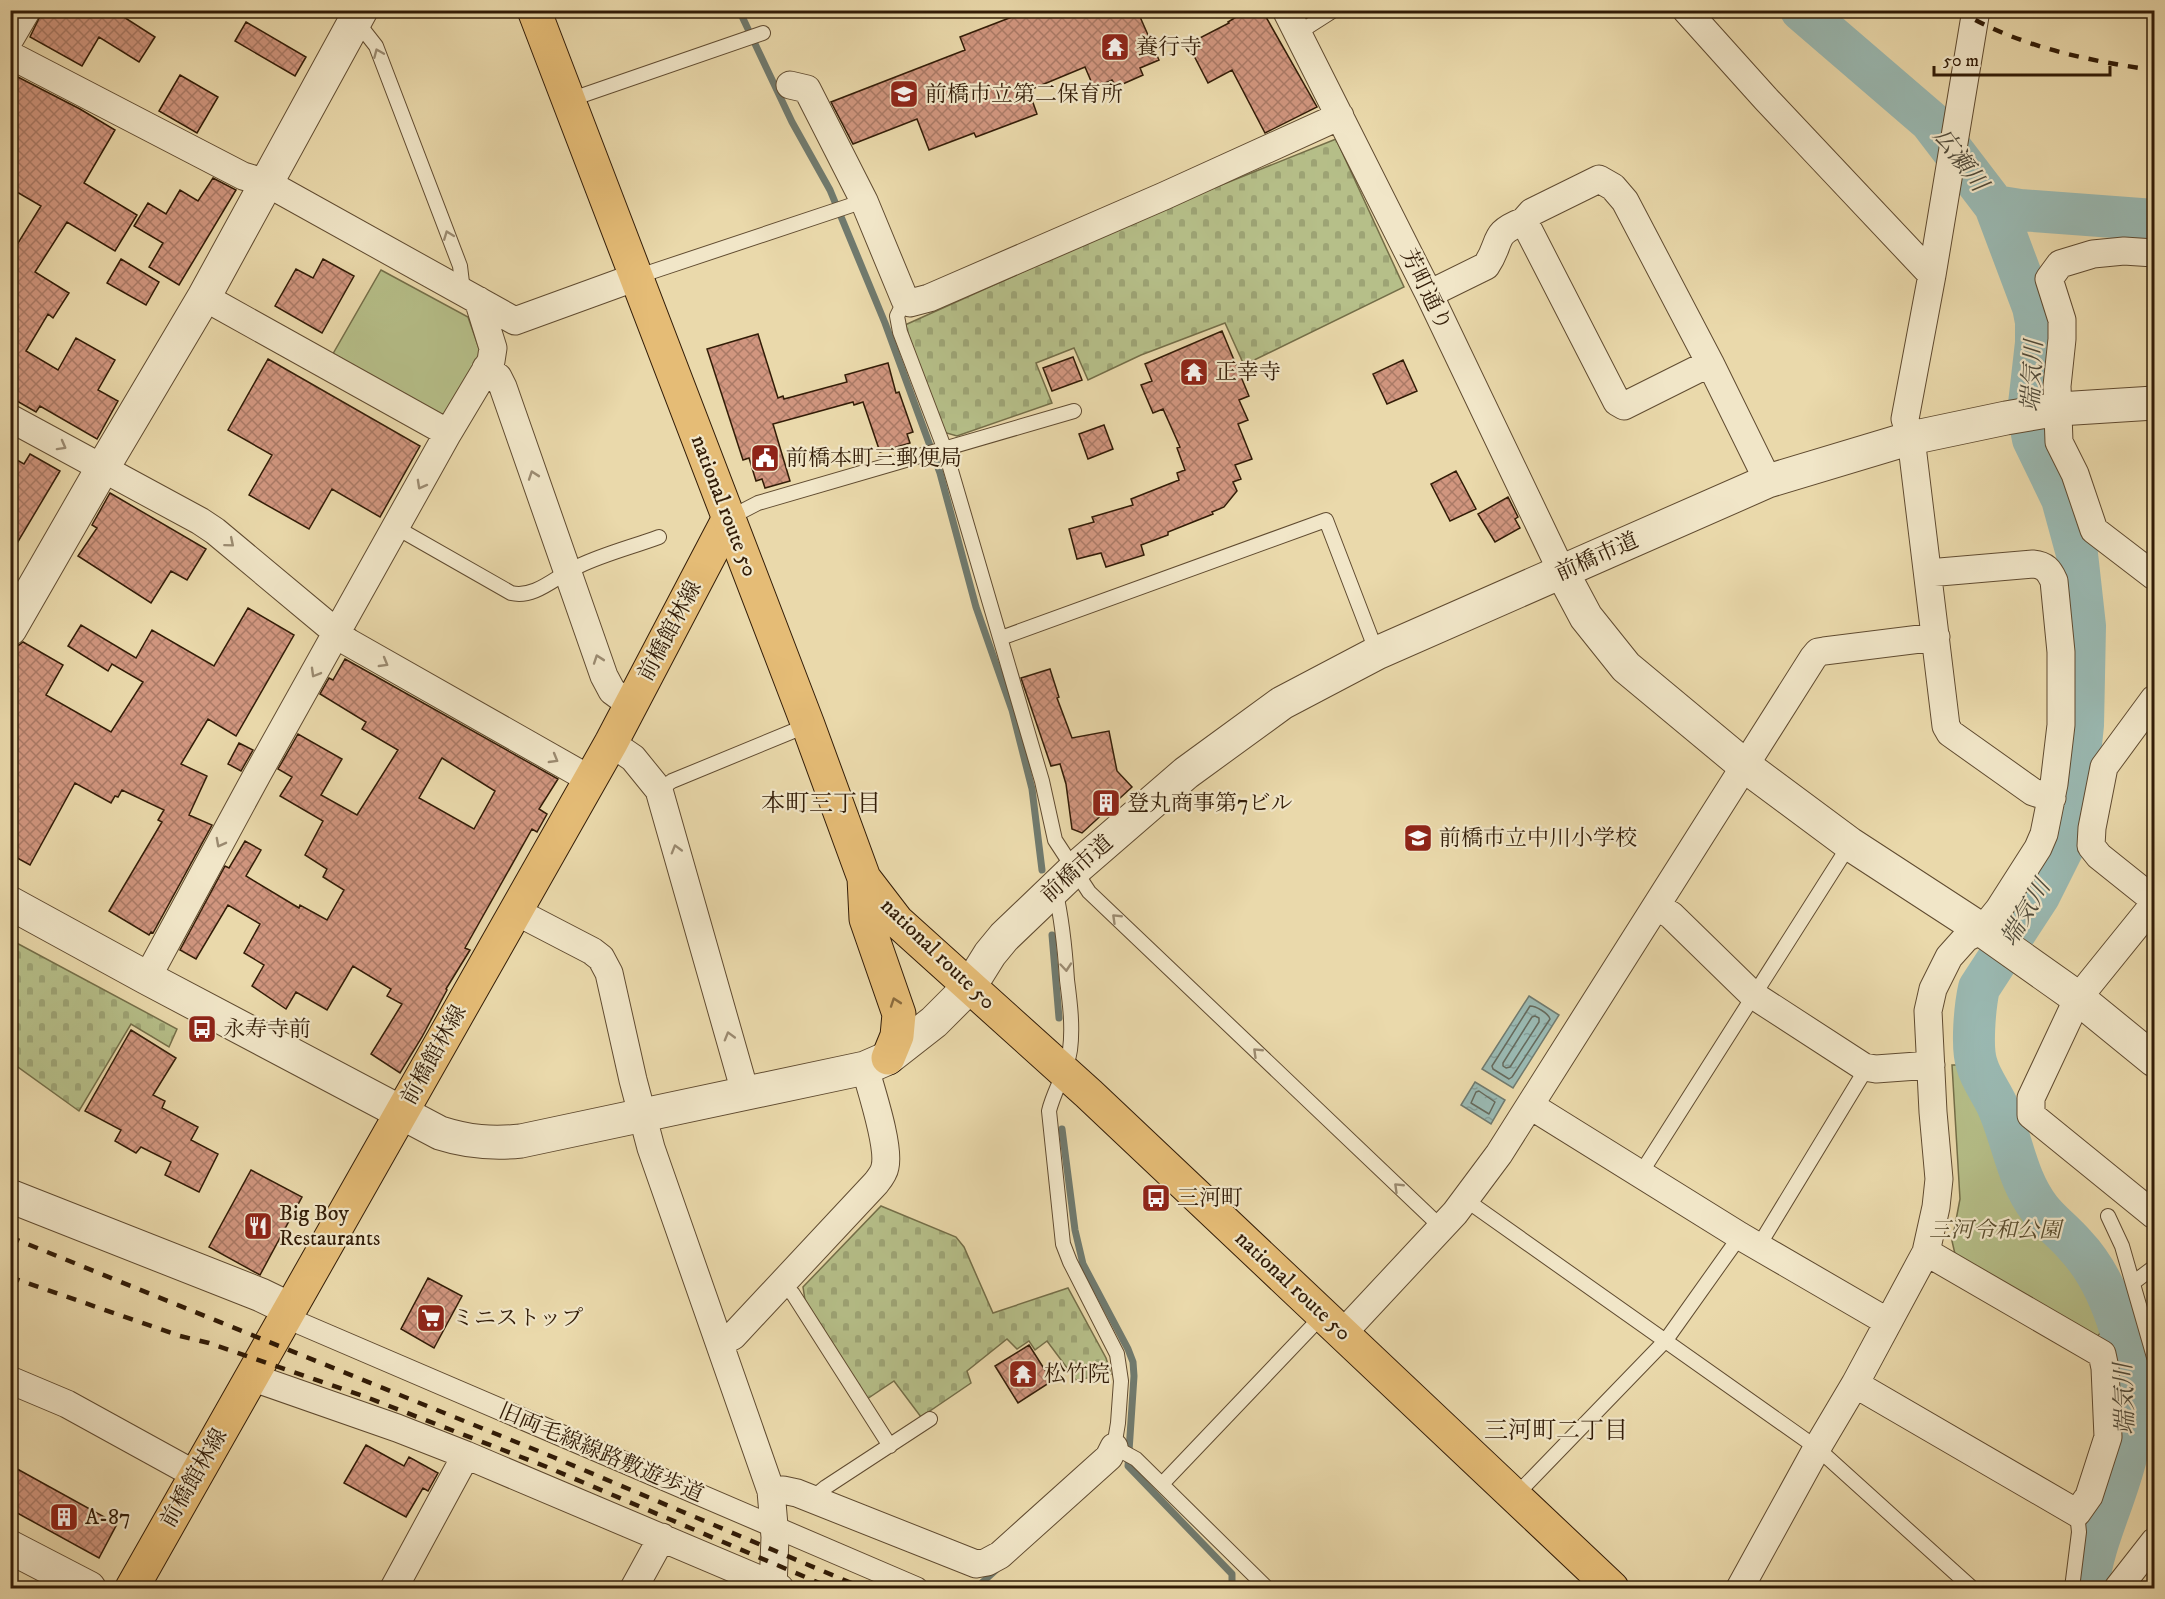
<svg xmlns="http://www.w3.org/2000/svg" width="2165" height="1599" viewBox="0 0 2165 1599" font-family="'IM FELL DW Pica','Noto Serif JP',serif">
<defs>
<pattern id="cemetery-stones" width="16" height="16" patternUnits="userSpaceOnUse" patternTransform="scale(1.5)"><rect width="16" height="16" fill="#b6bf89"/><path d="M2 7V4a2 2 0 0 1 4 0v3zM10 15v-3a2 2 0 0 1 4 0v3z" fill="#9da475"/></pattern>
<pattern id="water-ripples" width="26" height="14" patternUnits="userSpaceOnUse" patternTransform="scale(1.5)"><rect width="26" height="14" fill="#9ab9b2"/><path d="M2 4q2-2 4 0t4 0M15 11q2-2 4 0t4 0" fill="none" stroke="#859e98"/></pattern>
<pattern id="building-cross-hatch" width="8" height="8" patternUnits="userSpaceOnUse" patternTransform="scale(1.5)"><rect width="8" height="8" fill="#d1967f"/><path d="M0 0l8 8M0 8l8-8" fill="none" stroke="#aa7a66"/></pattern>
</defs>
<rect width="100%" height="100%" fill="#ead9ab"/>
<filter id="stains"><feTurbulence type="fractalNoise" baseFrequency=".00333" numOctaves="4"/><feColorMatrix values="0 0 0 0 .2 0 0 0 0 .09 0 0 0 0 .02 0 0 0 .5 -.17"/></filter>
<radialGradient id="worn" r=".72"><stop offset=".6" stop-color="#630" stop-opacity="0"/><stop offset="1" stop-color="#630" stop-opacity=".3"/></radialGradient>
<path fill="#b6bf89" stroke="#746e48" stroke-width="1.5" d="M 381,270 L 468,317 L 483,360 L 451,416 L 439,420 L 330,359 Z
M 1952,1065 L 1964,1065 L 2018,1195 L 2064,1254 L 2109,1323 L 2096,1338 L 1955,1254 L 1952,1241 L 1960,1199 Z"/>
<path fill="url(#cemetery-stones)" stroke="#746e48" stroke-width="1.5" d="M 1336,139 L 1404,287 L 1244,365 L 1225,323 L 1141,355 L 1088,380 L 1074,348 L 1036,363 L 1052,403 L 957,436 L 943,432 L 905,325 L 1169,206 Z
M 11,940 L 177,1029 L 169,1047 L 131,1024 L 79,1111 L 11,1062 Z
M 881,1206 L 956,1237 L 964,1247 L 993,1313 L 1068,1288 L 1106,1358 L 1111,1374 L 1076,1380 L 1047,1341 L 1035,1350 L 1029,1341 L 1017,1349 L 1007,1339 L 967,1371 L 971,1383 L 921,1417 L 894,1381 L 867,1399 L 805,1300 L 803,1287 Z"/>
<path fill="url(#water-ripples)" stroke="#707a6e" stroke-width="1.5" d="M 1529,996 L 1559,1015 L 1513,1088 L 1482,1069 Z
M 1475,1082 L 1505,1100 L 1491,1124 L 1461,1105 Z"/>
<g fill="none" stroke-linecap="round" stroke-linejoin="round">
<path stroke="#666a5c" stroke-width="1.5" d="M 1530,1006 C 1536,1006 1548,1013 1550,1019 L 1512,1077 L 1509,1079 L 1493,1069 L 1492,1066 Z
M 1535,1016 L 1539,1018 L 1539,1022 L 1510,1067 L 1506,1068 L 1503,1066 L 1503,1063 L 1532,1017 Z
M 1479,1091 L 1495,1102 L 1489,1114 L 1471,1103 L 1476,1092 Z"/>
<path stroke="#707a6e" stroke-width="7" d="M 739,10 L 792,122 L 830,190 L 885,323 L 940,473 L 976,607 L 1012,710 L 1032,789 L 1042,870
M 1052,935 L 1059,1018
M 1062,1129 L 1075,1230 L 1083,1264 L 1128,1349 L 1133,1362 L 1134,1376 L 1128,1466 L 1232,1574 L 1232,1583 L 1227,1588
M 976,1588 L 996,1570"/>
<path stroke="#9ab9b2" stroke-width="42" d="M 1801,10 L 1930,121 L 1995,206 L 2020,210 L 2154,220
M 1995,206 L 2033,307 L 2036,322 L 2036,343 L 2028,413 L 2033,439 L 2062,499 L 2077,554 L 2085,626 L 2083,725 L 2079,763 L 2063,848 L 2039,896 L 1979,988 C 1975,1006 1971,1048 1977,1065 C 1981,1079 1991,1092 1997,1105 C 2013,1140 2016,1178 2040,1209 C 2050,1222 2064,1232 2075,1245 C 2097,1268 2112,1302 2121,1332 C 2128,1357 2133,1425 2128,1449 C 2118,1497 2093,1540 2088,1588"/>
</g>
<path fill="url(#building-cross-hatch)" stroke="#321c07" stroke-width="1.5" fill-rule="evenodd" d="M 43,10 L 113,10 L 155,37 L 139,62 L 99,37 L 82,66 L 30,37 Z
M 1030,10 L 1137,10 L 1159,60 L 1140,68 L 1143,75 L 1116,87 L 1112,80 L 1094,88 L 1085,67 L 1032,89 L 1034,96 L 1031,97 L 1037,114 L 976,137 L 974,133 L 929,150 L 917,119 L 853,144 L 831,102 L 965,50 L 960,37 Z
M 1235,10 L 1262,10 L 1317,107 L 1265,133 L 1232,70 L 1208,83 L 1188,44 L 1229,23 L 1228,22 L 1238,16 Z
M 246,22 L 306,57 L 295,76 L 235,41 Z
M 10,73 L 80,109 L 115,130 L 84,183 L 137,215 L 115,251 L 67,222 L 35,272 L 69,293 L 53,318 L 48,314 L 26,351 L 58,370 L 76,338 L 115,360 L 98,390 L 118,401 L 97,439 L 40,406 L 36,412 L 10,397 L 10,256 L 41,206 L 10,188 Z
M 180,75 L 218,97 L 197,133 L 159,111 Z
M 213,178 L 236,190 L 179,285 L 149,267 L 163,243 L 134,226 L 148,203 L 166,214 L 180,190 L 198,201 Z
M 121,259 L 159,282 L 146,305 L 107,283 Z
M 323,259 L 354,276 L 322,333 L 275,306 L 296,269 L 313,278 Z
M 1222,331 L 1249,396 L 1239,400 L 1248,420 L 1238,424 L 1252,459 L 1235,465 L 1241,479 L 1233,482 L 1237,491 L 1224,507 L 1212,512 L 1213,514 L 1168,532 L 1168,535 L 1141,545 L 1144,555 L 1106,567 L 1101,553 L 1077,559 L 1069,529 L 1094,522 L 1092,517 L 1133,505 L 1131,499 L 1179,480 L 1177,473 L 1185,470 L 1177,448 L 1180,447 L 1163,409 L 1153,413 L 1141,385 L 1152,381 L 1145,364 Z
M 758,334 L 778,398 L 783,396 L 784,399 L 847,382 L 845,375 L 888,363 L 896,393 L 899,392 L 913,432 L 907,434 L 910,443 L 880,452 L 863,402 L 854,405 L 853,402 L 773,424 L 790,481 L 765,488 L 762,479 L 756,481 L 749,458 L 743,460 L 707,349 Z
M 1073,357 L 1082,380 L 1052,391 L 1043,368 Z
M 268,359 L 420,446 L 380,517 L 332,489 L 309,529 L 249,495 L 272,455 L 228,430 Z
M 1403,360 L 1417,391 L 1387,404 L 1373,374 Z
M 1104,425 L 1113,449 L 1088,459 L 1079,434 Z
M 30,454 L 60,471 L 10,555 L 10,456 L 24,464 Z
M 1456,471 L 1476,509 L 1450,521 L 1431,484 Z
M 110,493 L 206,549 L 187,580 L 171,571 L 151,603 L 78,556 L 97,528 L 92,525 Z
M 1508,497 L 1518,517 L 1515,519 L 1520,528 L 1495,542 L 1478,514 Z
M 248,608 L 294,635 L 236,736 L 208,719 L 181,764 L 207,776 L 189,815 L 212,825 L 153,933 L 151,932 L 149,935 L 109,911 L 162,822 L 158,820 L 164,810 L 122,790 L 118,797 L 115,796 L 111,803 L 75,783 L 30,865 L 10,854 L 10,648 L 19,645 L 23,642 L 63,665 L 46,695 L 111,732 L 143,682 L 112,664 L 108,671 L 68,646 L 81,625 L 136,658 L 152,630 L 214,666 Z
M 345,659 L 558,779 L 539,809 L 547,814 L 537,832 L 532,829 L 465,948 L 470,950 L 446,989 L 447,990 L 422,1037 L 400,1073 L 371,1054 L 402,1004 L 387,996 L 391,989 L 353,966 L 327,1010 L 296,992 L 286,1009 L 252,986 L 264,965 L 244,953 L 260,924 L 228,905 L 196,959 L 180,950 L 225,866 L 229,868 L 245,841 L 261,850 L 246,876 L 299,908 L 300,905 L 327,920 L 344,890 L 323,877 L 327,869 L 305,855 L 323,821 L 280,796 L 292,777 L 278,769 L 298,734 L 342,759 L 321,795 L 357,815 L 398,750 L 362,729 L 366,722 L 320,694 L 329,678 L 333,680 ZM 442,758 L 495,791 L 474,829 L 419,798 Z
M 1050,669 L 1059,697 L 1057,698 L 1072,738 L 1109,731 L 1117,771 L 1132,787 L 1082,833 L 1072,829 L 1066,784 L 1060,764 L 1051,766 L 1021,678 Z
M 239,743 L 253,750 L 241,771 L 228,764 Z
M 131,1030 L 176,1058 L 153,1095 L 165,1101 L 162,1108 L 198,1127 L 191,1140 L 218,1154 L 199,1192 L 165,1175 L 171,1162 L 141,1147 L 136,1153 L 115,1141 L 121,1130 L 85,1111 Z
M 251,1170 L 302,1197 L 260,1275 L 209,1247 Z
M 428,1278 L 462,1296 L 434,1348 L 401,1329 Z
M 1029,1345 L 1052,1381 L 1018,1403 L 995,1366 Z
M 366,1445 L 404,1466 L 409,1457 L 438,1473 L 428,1491 L 423,1488 L 406,1517 L 344,1483 Z
M 10,1465 L 117,1524 L 99,1558 L 10,1509 Z"/>
<g fill="none" stroke-linecap="round" stroke-linejoin="round">
<g stroke="#604b30" stroke-width="16">
<path id="service" d="M 354,23 L 365,32 L 376,46 L 460,266 L 463,291
M 1298,33 L 1334,10
M 569,100 L 763,33
M 636,277 L 864,201
M 905,300 L 897,316 L 900,332 L 945,450 L 1042,781 L 1055,840 L 1089,892 L 1441,1227
M 729,518 L 758,503 L 1074,411
M 397,528 L 511,593 C 536,599 557,575 579,566 C 604,554 632,547 659,537
M 1001,638 L 1326,520 L 1377,653
M 659,790 L 672,781 L 808,725
M 1055,889 C 1062,919 1065,949 1067,980 C 1070,1003 1073,1027 1070,1050 C 1067,1072 1054,1090 1049,1111 L 1063,1244 L 1070,1262 L 1117,1354 L 1121,1381 L 1118,1423 L 1114,1447 L 1136,1459 L 1267,1588
M 1641,1173 L 1850,844
M 1466,1200 L 1817,1448 L 1972,1588
M 2108,1216 L 2122,1246 L 2154,1357
M 1758,1247 L 1863,1074 L 1864,1067
M 2133,1283 L 2154,1267
M 781,1284 L 793,1294 L 890,1446
M 1162,1484 L 1323,1315
M 1515,1496 L 1666,1340 L 1740,1236
M 816,1500 L 820,1492 L 826,1487 L 930,1419
M 2072,1588 L 2079,1532 L 2077,1513"/>
</g>
<g stroke="#604b30" stroke-width="23">
<path id="pedestrian" d="M 285,1317 L 917,1588"/>
</g>
<g stroke="#604b30" stroke-width="29">
<path id="minor" d="M 1286,10 L 1429,294 L 1562,572
M 1686,10 L 1766,99 L 1932,275
M 1976,10 L 1932,275 L 1905,419 L 1911,438 L 1946,726 L 1950,733 L 2033,792 L 2052,798
M 10,39 L 27,10
M 10,55 L 243,176 L 267,183 L 515,321 L 636,277
M 790,85 L 807,89 L 864,201 L 905,300 L 910,303 L 929,298 L 1164,196 L 1340,116
M 2154,253 L 2124,251 L 2093,254 L 2060,264 L 2049,279 L 2062,320 L 2062,339 L 2057,386 L 2059,442 L 2075,474 L 2094,530 L 2154,576
M 1429,294 L 1486,266 C 1503,241 1490,234 1524,221
M 204,297 L 448,433
M 1710,363 L 1624,406 L 1617,402 L 1524,221 L 1532,212 L 1599,179 L 1613,187 L 1625,201 L 1710,363 L 1768,481
M 486,368 L 498,377 L 503,387 L 604,676 L 612,691 L 631,705
M 10,418 L 200,521 L 215,531 L 348,642 L 591,780
M 2154,699 L 2104,767 L 2092,828 L 2091,846 L 2099,856 L 2154,900
M 611,743 L 633,758 L 659,790 L 745,1092
M 2154,904 L 2078,998 L 2031,1098 L 2031,1115 L 2154,1215
M 1657,907 L 1671,915 L 1753,995 L 1864,1067 L 1876,1069 L 1931,1065
M 515,911 L 592,951 L 601,958 L 609,973 L 633,1080 L 651,1148 L 771,1491 L 775,1537 L 773,1588
M 147,978 L 257,775 L 448,433 L 491,361 L 493,348 L 478,300
M 1531,1106 L 1740,1236 L 1888,1322
M 1343,1333 L 1455,1213 L 1499,1154 L 1813,658 L 1818,652 L 1824,651 L 1936,637
M 720,1343 L 733,1336 L 876,1183 C 880,1178 884,1173 885,1167 C 890,1146 871,1090 865,1068
M 251,1377 L 397,1428 L 466,1455 L 780,1588
M 10,1380 L 67,1404 L 196,1475
M 1855,1384 L 2077,1513 L 2089,1496 L 2108,1437 L 2105,1368 L 2102,1354 L 1926,1252
M 771,1491 L 783,1490 L 797,1493 L 976,1564 L 987,1562 L 1000,1555 L 1109,1457 L 1114,1447
M 394,1588 L 466,1455
M 634,1588 L 662,1537
M 1740,1588 L 1817,1448 L 1855,1384 L 1926,1252 L 1936,1207 L 1939,1179 L 1933,1112 L 1928,1011 L 1933,989 L 1949,957 L 1966,938 L 1982,930 L 1999,909 L 2038,848 L 2044,834 L 2054,784 L 2061,725 L 2061,652 L 2054,581 C 2049,570 2045,565 2033,564 L 1928,573
M 2118,1588 L 2154,1542"/>
</g>
<g stroke="#604b30" stroke-width="35">
<path id="tertiary" d="M 1562,572 L 1586,617 L 1626,667 L 1745,766 L 1850,844 L 1982,930 L 2078,998 L 2154,1060
M 10,629 L 102,469 L 204,297 L 361,10
M 10,903 L 147,978 L 440,1133 C 468,1142 492,1144 521,1141 L 865,1068 L 888,1058 L 934,1022 L 970,986 L 990,954 L 1004,937 L 1075,869 L 1186,773 L 1282,703 L 1377,653 L 1768,481 L 1911,438 L 2006,418 L 2059,409 L 2154,403
M 10,1196 L 261,1295 L 290,1309
M 10,1547 L 89,1588"/>
</g>
<g stroke="#321c07" stroke-width="35">
<path id="primary" d="M 132,1588 L 611,743 L 729,518"/>
</g>
<g stroke="#321c07" stroke-width="35">
<path id="trunk" d="M 534,10 L 808,725 L 864,878 L 897,921 L 1089,1094 L 1612,1588
M 864,878 L 866,919 L 899,1014 L 897,1036 L 888,1058"/>
</g>
<use href="#service" stroke="#f1e6c8" stroke-width="14"/>
<use href="#pedestrian" stroke="#f1e6c8" stroke-width="21"/>
<use href="#minor" stroke="#f1e6c8" stroke-width="27"/>
<use href="#tertiary" stroke="#f1e6c8" stroke-width="33"/>
<use href="#primary" stroke="#e5bc76" stroke-width="33"/>
<use href="#trunk" stroke="#e5bc76" stroke-width="33"/>
<path stroke="#321c07" stroke-width="4.5" stroke-dasharray="10 10" stroke-linecap="butt" d="M 1958,10 C 2016,46 2088,61 2154,70
M 10,1237 L 553,1457 L 863,1588
M 10,1277 L 180,1336 L 209,1343 L 366,1397 L 547,1467 L 831,1588"/>
</g>
<defs><path id="oneway-chevron" d="M-2-3.5L2.5 0L-2 3.5" fill="none" stroke-width="1.6" stroke-linecap="round" stroke-linejoin="round" transform="scale(1.5)"/></defs>
<g stroke="#9b8b71">
<use href="#oneway-chevron" transform="translate(378 53) rotate(-113)"/>
<use href="#oneway-chevron" transform="translate(448 235) rotate(-111)"/>
<use href="#oneway-chevron" transform="translate(62 446) rotate(29)"/>
<use href="#oneway-chevron" transform="translate(533 475) rotate(-109)"/>
<use href="#oneway-chevron" transform="translate(421 485) rotate(119)"/>
<use href="#oneway-chevron" transform="translate(230 543) rotate(40)"/>
<use href="#oneway-chevron" transform="translate(598 659) rotate(-109)"/>
<use href="#oneway-chevron" transform="translate(384 663) rotate(30)"/>
<use href="#oneway-chevron" transform="translate(315 673) rotate(120)"/>
<use href="#oneway-chevron" transform="translate(554 759) rotate(30)"/>
<use href="#oneway-chevron" transform="translate(220 843) rotate(118)"/>
<use href="#oneway-chevron" transform="translate(676 849) rotate(-106)"/>
<use href="#oneway-chevron" transform="translate(1116 918) rotate(-136)"/>
<use href="#oneway-chevron" transform="translate(1066 967) rotate(85)"/>
<use href="#oneway-chevron" transform="translate(729 1036) rotate(-106)"/>
<use href="#oneway-chevron" transform="translate(1257 1052) rotate(-136)"/>
<use href="#oneway-chevron" transform="translate(1398 1187) rotate(-136)"/>
</g>
<use stroke="#8c6c3e" href="#oneway-chevron" transform="translate(895 1002) rotate(-109)"/>
<defs>
<g id="temple-square" transform="scale(1.5)"><rect x="-9" y="-9" width="18" height="18" rx="4" fill="#8f2418" stroke="#f1e6c8"/><path d="M0-6L5-2H3V0L6.5 2.5H4V6H1.5V3h-3V6H-4V2.5H-6.5L-3 0V-2H-5Z" fill="#fff"/></g>
<g id="school-square" transform="scale(1.5)"><rect x="-9" y="-9" width="18" height="18" rx="4" fill="#8f2418" stroke="#f1e6c8"/><path d="M0-5L7-2L0 1L-7-2ZM-4 1L0 2.5L4 1V4Q0 6-4 4Z" fill="#fff"/></g>
<g id="civic-square" transform="scale(1.5)"><rect x="-9" y="-9" width="18" height="18" rx="4" fill="#8f2418" stroke="#f1e6c8"/><path d="M-.6-6.5H3V-4.5H.6V-3L4-1V1h2V6H-6V1h2V-1L-.6-3ZM-1.2 2.5V6h2.4V2.5Z" fill="#fff"/></g>
<g id="building-square" transform="scale(1.5)"><rect x="-9" y="-9" width="18" height="18" rx="4" fill="#8f2418" stroke="#f1e6c8"/><path d="M-4-6H4V6H1V3H-1V6H-4ZM-2.5-4.3h1.7v1.8h-1.7ZM.8-4.3h1.7v1.8H.8ZM-2.5-1h1.7V.8h-1.7ZM.8-1h1.7V.8H.8Z" fill="#fff"/></g>
<g id="bus-square" transform="scale(1.5)"><rect x="-9" y="-9" width="18" height="18" rx="4" fill="#8f2418" stroke="#f1e6c8"/><path d="M-5-6H5V4H4V6H2V4H-2V6H-4V4H-5ZM-3.5-4V0h7V-4ZM-3.5 1.2v1.5H-2V1.2ZM2 1.2v1.5H3.5V1.2Z" fill="#fff"/></g>
<g id="restaurant-square" transform="scale(1.5)"><rect x="-9" y="-9" width="18" height="18" rx="4" fill="#8f2418" stroke="#f1e6c8"/><path d="M-5-6h1v4h1v-4h1v4h1v-4h1v5L-1.5 .5V6h-2V.5L-5-1ZM5-6V6H3V1.5H1.5Q1.5-4 5-6Z" fill="#fff"/></g>
<g id="supermarket-square" transform="scale(1.5)"><rect x="-9" y="-9" width="18" height="18" rx="4" fill="#8f2418" stroke="#f1e6c8"/><path d="M-6-5.5h2.5l.6 2H6L4.5 2H-2.5L-4.4-4H-6ZM-1.5 3.2a1.3 1.3 0 1 0 .1 0ZM3 3.2a1.3 1.3 0 1 0 .1 0Z" fill="#fff"/></g>
</defs>
<g fill-rule="evenodd">
<use href="#temple-square" x="1115" y="47"/>
<use href="#school-square" x="904" y="94"/>
<use href="#temple-square" x="1194" y="372"/>
<use href="#civic-square" x="765" y="458"/>
<use href="#building-square" x="1106" y="803"/>
<use href="#school-square" x="1418" y="838"/>
<use href="#bus-square" x="202" y="1029"/>
<use href="#bus-square" x="1156" y="1198"/>
<use href="#restaurant-square" x="258" y="1226"/>
<use href="#supermarket-square" x="431" y="1318"/>
<use href="#temple-square" x="1023" y="1374"/>
<use href="#building-square" x="64" y="1517"/>
</g>
<g text-anchor="middle" dominant-baseline="central" stroke-width="4.5" stroke-linejoin="round" paint-order="stroke">
<g font-size="22" fill="#321c07" stroke="#f1e6c8" text-anchor="start">
<text x="1136" y="47">養行寺</text>
<text x="925" y="94">前橋市立第二保育所</text>
<text x="1215" y="372">正幸寺</text>
<text x="786" y="458">前橋本町三郵便局</text>
<text x="1127" y="803">登丸商事第7ビル</text>
<text x="1439" y="838">前橋市立中川小学校</text>
<text x="223" y="1029">永寿寺前</text>
<text x="1177" y="1198">三河町</text>
<text x="279" y="1213">Big Boy<tspan x="279" dy="25">Restaurants</tspan></text>
<text x="452" y="1318">ミニストップ</text>
<text x="1044" y="1374">松竹院</text>
<text x="85" y="1517">A-87</text>
</g>
<g font-size="22" fill="#321c07" stroke="#f1e6c8">
<text transform="translate(1426 290) rotate(64)">芳町通り</text>
<text transform="translate(724 506) rotate(69)">national route 50</text>
<text transform="translate(1597 557) rotate(-24)">前橋市道</text>
<text transform="translate(670 631) rotate(-62)">前橋館林線</text>
<text transform="translate(1077 869) rotate(-42)">前橋市道</text>
<text transform="translate(938 954) rotate(44)">national route 50</text>
<text transform="translate(434 1055) rotate(-61)">前橋館林線</text>
<text transform="translate(1293 1286) rotate(43)">national route 50</text>
<text transform="translate(601 1453) rotate(23)">旧両毛線線路敷遊歩道</text>
<text transform="translate(194 1478) rotate(-60)">前橋館林線</text>
</g>
<g font-size="22" font-style="italic" fill="#5a4d2e" stroke="#f1e6c8">
<text x="1995" y="1230">三河令和公園</text>
</g>
<g font-size="24" font-style="italic" fill="#514b3a" stroke="#f1e6c8">
<text transform="translate(1960 160) rotate(53)">広瀬川</text>
<text transform="translate(2033 376) rotate(-87)">端気川</text>
<text transform="translate(2026 913) rotate(-59)">端気川</text>
<text transform="translate(2125 1399) rotate(-92)">端気川</text>
</g>
<g font-size="24" fill="#321c07" stroke="#f1e6c8">
<text x="821" y="804">本町三丁目</text>
<text x="1556" y="1431">三河町二丁目</text>
</g>
</g>
<rect width="2165" height="1599" fill="none" stroke="#ead9ab" stroke-width="36"/>
<rect x="12" y="12" width="2141" height="1575" fill="none" stroke="#321c07" stroke-width="3"/>
<rect x="18" y="18" width="2129" height="1563" fill="none" stroke="#321c07" stroke-width="1.5"/>
<path d="M1934 66v9h176v-9" fill="none" stroke="#321c07" stroke-width="3"/>
<text x="1943" y="66" font-size="18" fill="#321c07" stroke="#f1e6c8" stroke-width="4.5" paint-order="stroke">50 m</text>
<rect width="100%" height="100%" filter="url(#stains)"/>
<rect width="100%" height="100%" fill="url(#worn)"/>
</svg>
